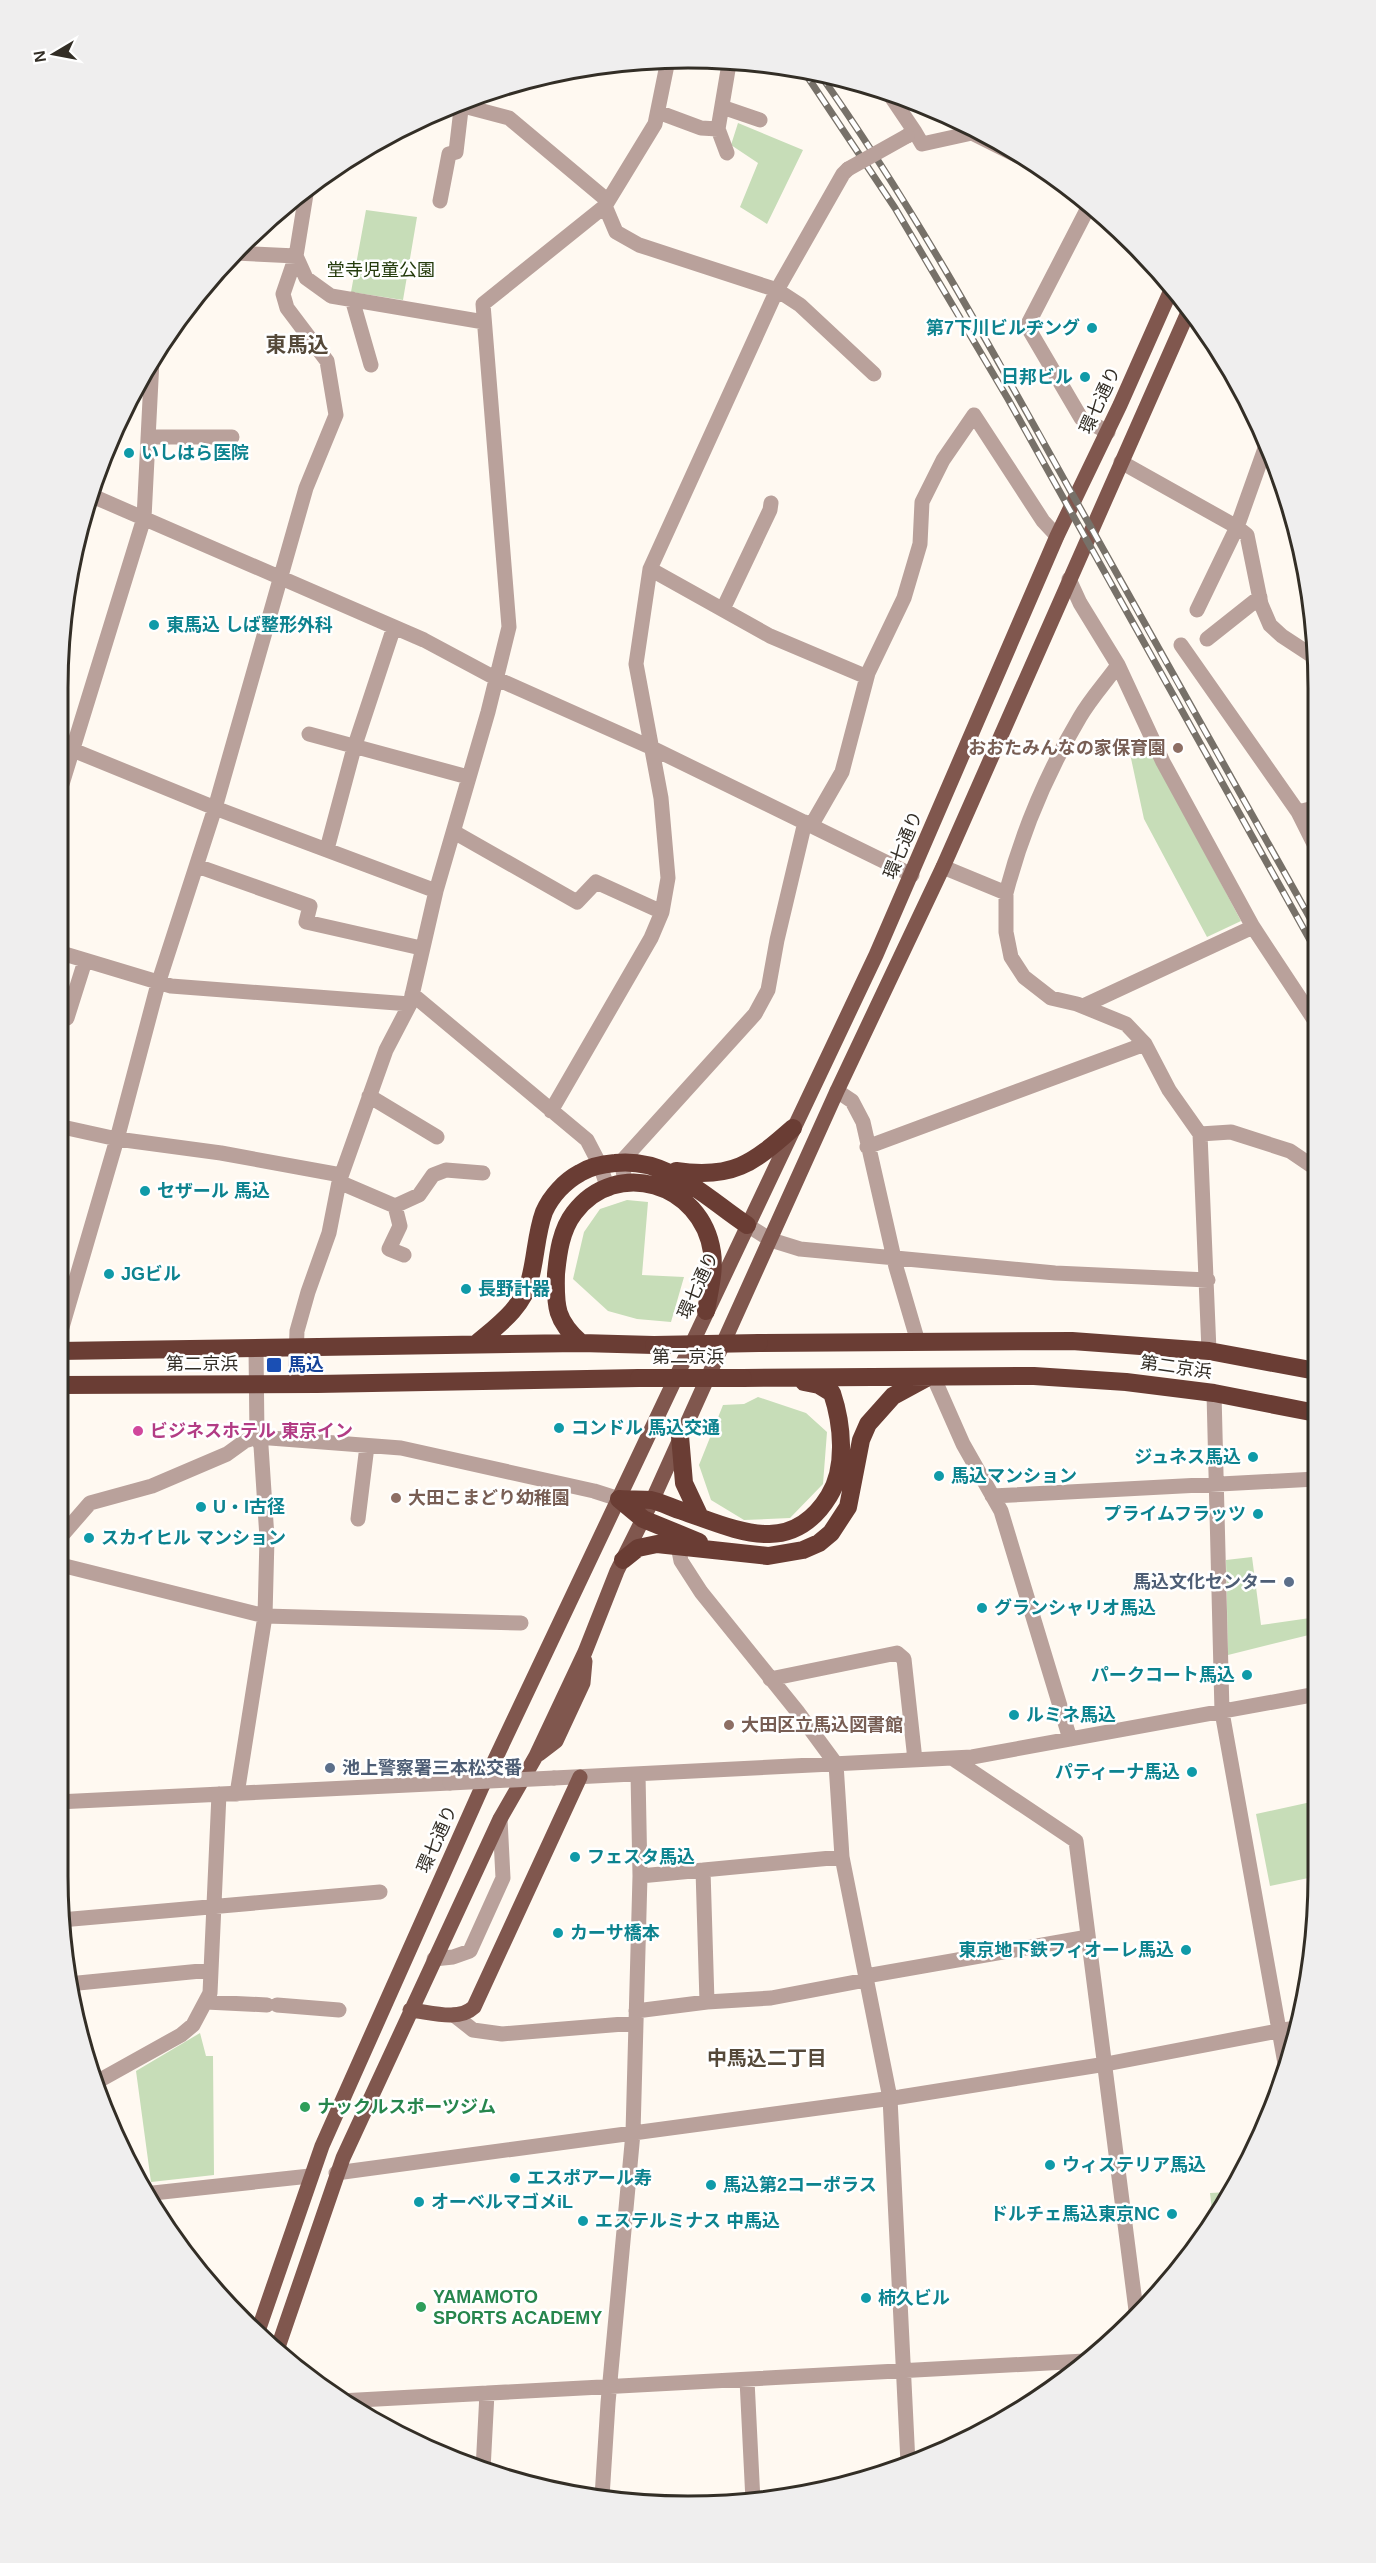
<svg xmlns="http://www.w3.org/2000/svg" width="1376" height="2563" viewBox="0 0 1376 2563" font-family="Helvetica,'Noto Sans JP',sans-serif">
<rect width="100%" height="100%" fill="#fff9f1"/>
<path fill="#c7ddb8" d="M 738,123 L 803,150 L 767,224 L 740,207 L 758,163 L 731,145 Z
M 366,210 L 417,217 L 403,300 L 351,292 Z
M 1145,740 L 1241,921 L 1207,937 L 1144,819 L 1129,749 Z
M 627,1200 L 648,1202 L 642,1275 L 684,1277 L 671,1322 L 637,1319 L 608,1311 L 573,1279 L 584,1232 L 600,1209 Z
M 758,1397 L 806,1413 L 827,1432 L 823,1484 L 790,1518 L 744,1520 L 711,1500 L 699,1465 L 723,1405 L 744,1404 Z
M 1252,1557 L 1261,1625 L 1317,1617 L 1317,1633 L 1228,1655 L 1226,1560 Z
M 1311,1802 L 1317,1833 L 1318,1876 L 1270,1886 L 1256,1814 Z
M 200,2033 L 206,2056 L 213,2056 L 214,2175 L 151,2182 L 136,2071 Z
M 1230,2192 L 1213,2219 L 1210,2193 Z"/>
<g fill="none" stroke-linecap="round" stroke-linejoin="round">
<path stroke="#b9a19b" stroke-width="15" d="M 888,92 L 915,132 L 907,136
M 456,104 L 509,118 L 608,201
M 722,107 L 760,120
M 658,112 L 701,128 L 718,129 L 727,153
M 718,129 L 730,58
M 915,132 L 922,144 L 972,133 L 1020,157
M 440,201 L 449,154 L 456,152 L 462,101
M 1090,204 L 1027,326 L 1081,418 L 1108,432
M 605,206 L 616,232 L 639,245 L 777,290 L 800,305 L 874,374
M 235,253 L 296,256 L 306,278 L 331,296 L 484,322
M 352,299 L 371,365
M 148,437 L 232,437
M 1121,462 L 1237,527 L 1247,535 L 1261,604 L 1270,625 L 1282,636 L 1314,657
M 90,495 L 424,640 L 495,678 L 650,747 L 912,875
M 650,569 L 770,636 L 867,677
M 1069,579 L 1080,603 L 1118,665 L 1163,762 L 1253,927 L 1315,1021
M 723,609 L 770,510 L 771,503
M 1197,610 L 1237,527 L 1268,440
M 1207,639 L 1260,597
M 1181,645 L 1298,812 L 1314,844
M 309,734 L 468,777
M 58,744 L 215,808 L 436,891
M 58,797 L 144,518 L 152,360
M 1298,812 L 1314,808
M 811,826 L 842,772 L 868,673 L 904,598 L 920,544 L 922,502 L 943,460 L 974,415 L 1043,521 L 1057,536
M 454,832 L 577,902 L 596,882 L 662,912
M 327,849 L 354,748 L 394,627
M 197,866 L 310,906 L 306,922 L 421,948
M 943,867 L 1006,893 L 1006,932 L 1011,957 L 1024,977 L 1051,998 L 1077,1004 L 1126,1024 L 1145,1044 L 1169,1090 L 1200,1134 L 1209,1351
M 1006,893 C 1022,832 1048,771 1080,717 C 1091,698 1106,682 1118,665
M 58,952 L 171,986 L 410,1004
M 412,994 L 587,1140 L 600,1165 L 608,1189
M 1083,1006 L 1253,927
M 67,1018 L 85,961
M 837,1091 L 852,1101 L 863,1122 L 896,1267 L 918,1342
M 369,1096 L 437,1137
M 551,1111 L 651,938 L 662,912 L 668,878 L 661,798 L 636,664 L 650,569 L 777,290 L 843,174 L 848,169
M 58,1126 L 117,1139 L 221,1153 L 341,1175
M 1200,1134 L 1231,1132 L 1290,1151 L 1315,1168
M 867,1147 L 1145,1044
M 339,1182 L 395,1206
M 626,1184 L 621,1162 L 755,1014 L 768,990 L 777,940 L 805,822
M 747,1225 L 771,1240 L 800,1249 L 1055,1273 L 1208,1280
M 404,1255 L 389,1249 L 400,1226 L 395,1206 L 419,1195 L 433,1175 L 446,1170 L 483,1173
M 58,1341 L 117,1139 L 158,984 L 215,808 L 306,488 L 336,415 L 327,361 L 287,308 L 283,294 L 296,256 L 307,188
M 933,1376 L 963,1444 L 1001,1511 L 1070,1739
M 295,1384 L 297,1331 L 308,1292 L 329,1233 L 339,1182 L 386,1050 L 410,1004 L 436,891 L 488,712 L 509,627 L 483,304 L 605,206 L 655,124 L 668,60
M 1214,1393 L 1222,1712 L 1286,2069
M 992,1496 L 1316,1479
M 358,1519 L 367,1446
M 57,1541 L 90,1503 L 152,1486 L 227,1454 L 245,1441 L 257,1437 L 401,1448 L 594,1491 L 619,1499
M 678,1546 L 681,1561 L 701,1592 L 797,1711 L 836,1764 L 842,1857 L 890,2098 L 908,2463
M 57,1564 L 265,1616 L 521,1623
M 770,1679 L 897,1653 L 904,1659 L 915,1760
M 952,1758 L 1076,1841 L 1137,2318
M 554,1778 L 972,1757 L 1317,1694
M 237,1794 L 265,1616 L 267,1538 L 261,1446 L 257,1437 L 256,1348
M 57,1802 L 450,1783
M 703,1870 L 707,2002
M 640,1876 L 842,1857
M 61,1920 L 380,1892
M 434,1959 L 453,1957 L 470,1951 L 503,1878 L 500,1819
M 866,1976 L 1088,1937
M 68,1984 L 211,1970
M 206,2002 L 267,2005
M 277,2005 L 339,2010
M 636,2011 L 707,2002 L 771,1998 L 866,1980
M 454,2015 L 473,2030 L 502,2034 L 636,2023
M 93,2084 L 181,2035 L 193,2025 L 210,1993 L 219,1794
M 336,2173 L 900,2097 L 1106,2064 L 1299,2027
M 144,2194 L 310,2176
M 747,2380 L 753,2501
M 340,2401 L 1085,2361
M 483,2470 L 487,2393
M 602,2497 L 608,2403 L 633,2133 L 640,1876 L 638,1774"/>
<path stroke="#80574e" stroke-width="15" d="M 539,1754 L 556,1741 L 583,1683 L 585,1661
M 410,2010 C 430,2012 458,2022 474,2007 L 580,1777
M 257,2334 L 322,2146 L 482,1787 L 876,955 L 1057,536 L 1120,405 L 1171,290
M 276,2353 L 343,2158 L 500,1819 L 536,1756 L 585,1652 L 617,1571 L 652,1501 L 837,1091 L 943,867 L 1189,310"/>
<path stroke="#6a3d34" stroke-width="18" d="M 676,1171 C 733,1179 752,1164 793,1128
M 581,1343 C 556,1321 555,1307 556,1274 C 558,1253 561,1230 574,1213 C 616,1157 702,1183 712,1252 C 715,1271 709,1292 706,1311
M 759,1343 L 1072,1341 L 1209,1351 L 1316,1371
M 476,1344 C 497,1326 523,1308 530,1279 C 536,1257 536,1234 544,1212 C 551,1196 565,1181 580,1173 C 591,1166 603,1164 615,1163 C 669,1157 706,1198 747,1225
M 58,1351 L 581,1343 L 654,1345
M 743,1378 L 1034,1376 L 1126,1382 L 1214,1393 L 1316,1413
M 58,1385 L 317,1384 L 639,1378
M 680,1436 L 684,1483 L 700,1517
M 619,1499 C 629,1500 641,1499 651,1500 C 661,1502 672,1508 682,1511 C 737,1530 791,1558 829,1496 C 847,1467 842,1423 832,1393 L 819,1385 L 804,1382
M 619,1499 L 643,1519 L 699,1542
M 623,1560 L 638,1548 L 657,1544 L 768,1556 L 803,1550 L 819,1543 L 831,1533 L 848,1507 L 861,1440 L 868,1424 L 893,1396 L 928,1377"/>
<g stroke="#777169" stroke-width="7">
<path id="rail" d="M 803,70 L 895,208 L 1008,399 L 1315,949
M 819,73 C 913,206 991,348 1070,490 C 1151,635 1233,781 1315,927"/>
</g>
<use href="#rail" stroke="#fff" stroke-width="4.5" stroke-dasharray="14" stroke-linecap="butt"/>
<path stroke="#b9a19b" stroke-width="15" d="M 848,169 L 907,136
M 450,1783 L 554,1778"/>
<path stroke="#6a3d34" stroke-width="18" d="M 654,1345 L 759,1343
M 639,1378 L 743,1378"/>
</g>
<g fill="#0f9aa8" stroke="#fff" stroke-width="2">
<circle cx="1092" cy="328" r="6"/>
<circle cx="1085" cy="377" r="6"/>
<circle cx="129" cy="453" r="6"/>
<circle cx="154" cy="625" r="6"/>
<circle cx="145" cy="1191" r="6"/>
<circle cx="109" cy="1274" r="6"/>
<circle cx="466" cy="1289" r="6"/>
<circle cx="559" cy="1428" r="6"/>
<circle cx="1253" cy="1457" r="6"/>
<circle cx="939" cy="1476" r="6"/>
<circle cx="201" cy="1507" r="6"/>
<circle cx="1258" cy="1514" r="6"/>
<circle cx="89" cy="1538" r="6"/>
<circle cx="982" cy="1608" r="6"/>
<circle cx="1247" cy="1675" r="6"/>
<circle cx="1014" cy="1715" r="6"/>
<circle cx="1192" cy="1772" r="6"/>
<circle cx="575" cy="1857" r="6"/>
<circle cx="558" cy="1933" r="6"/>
<circle cx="1186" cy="1950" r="6"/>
<circle cx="1050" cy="2165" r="6"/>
<circle cx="515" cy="2178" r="6"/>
<circle cx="711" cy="2185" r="6"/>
<circle cx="419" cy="2202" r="6"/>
<circle cx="1172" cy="2214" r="6"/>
<circle cx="583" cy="2221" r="6"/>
<circle cx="866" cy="2298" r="6"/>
</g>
<g fill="#8d6e63" stroke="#fff" stroke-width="2">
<circle cx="1178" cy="748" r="6"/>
<circle cx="396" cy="1498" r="6"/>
<circle cx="729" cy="1725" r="6"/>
</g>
<rect fill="#1a4fb4" stroke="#fff" stroke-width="2" x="266" y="1357" width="16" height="16" rx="3"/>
<circle fill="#d1479c" stroke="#fff" stroke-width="2" cx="138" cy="1431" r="6"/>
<g fill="#5c6f8a" stroke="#fff" stroke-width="2">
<circle cx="1289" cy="1582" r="6"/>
<circle cx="330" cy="1768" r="6"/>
</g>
<g fill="#2e9e5b" stroke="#fff" stroke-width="2">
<circle cx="305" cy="2107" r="6"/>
<circle cx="421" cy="2307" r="6"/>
</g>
<g text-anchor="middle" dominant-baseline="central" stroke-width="5" stroke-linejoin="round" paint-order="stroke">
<g font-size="18" fill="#233a0b" stroke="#fff">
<text x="381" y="270">堂寺児童公園</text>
</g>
<g font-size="18" font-weight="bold" fill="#0d838f" stroke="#fff" text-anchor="start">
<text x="1080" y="328" text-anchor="end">第7下川ビルヂング</text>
<text x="1073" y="377" text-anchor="end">日邦ビル</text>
<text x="141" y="453">いしはら医院</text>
<text x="166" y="625">東馬込 しば整形外科</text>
<text x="157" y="1191">セザール 馬込</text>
<text x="121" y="1274">JGビル</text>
<text x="478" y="1289">長野計器</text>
<text x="571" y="1428">コンドル 馬込交通</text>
<text x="1241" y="1457" text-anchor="end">ジュネス馬込</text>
<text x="951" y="1476">馬込マンション</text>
<text x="213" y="1507">U・I古径</text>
<text x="1246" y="1514" text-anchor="end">プライムフラッツ</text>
<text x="101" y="1538">スカイヒル マンション</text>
<text x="994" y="1608">グランシャリオ馬込</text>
<text x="1235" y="1675" text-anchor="end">パークコート馬込</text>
<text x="1026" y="1715">ルミネ馬込</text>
<text x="1180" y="1772" text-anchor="end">パティーナ馬込</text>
<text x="587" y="1857">フェスタ馬込</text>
<text x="570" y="1933">カーサ橋本</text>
<text x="1174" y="1950" text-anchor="end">東京地下鉄フィオーレ馬込</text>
<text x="1062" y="2165">ウィステリア馬込</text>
<text x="527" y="2178">エスポアール寿</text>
<text x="723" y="2185">馬込第2コーポラス</text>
<text x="431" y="2202">オーベルマゴメiL</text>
<text x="1160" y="2214" text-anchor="end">ドルチェ馬込東京NC</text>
<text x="595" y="2221">エステルミナス 中馬込</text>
<text x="878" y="2298">柿久ビル</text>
</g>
<g font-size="18" fill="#332e26" stroke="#fff">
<text transform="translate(1100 400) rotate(-65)">環七通り</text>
<text transform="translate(903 845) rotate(-67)">環七通り</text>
<text transform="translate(698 1285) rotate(-65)">環七通り</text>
<text x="688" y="1357">第二京浜</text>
<text x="202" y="1364">第二京浜</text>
<text transform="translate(1176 1367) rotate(8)">第二京浜</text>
<text transform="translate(437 1839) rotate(-66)">環七通り</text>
</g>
<g font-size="18" font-weight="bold" fill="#785e54" stroke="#fff" text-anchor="start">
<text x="1166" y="748" text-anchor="end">おおたみんなの家保育園</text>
<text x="408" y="1498">大田こまどり幼稚園</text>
<text x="741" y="1725">大田区立馬込図書館</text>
</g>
<g font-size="18" font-weight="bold" fill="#164399" stroke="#fff" text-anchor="start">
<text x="288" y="1365">馬込</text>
</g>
<g font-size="18" font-weight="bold" fill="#b23c85" stroke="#fff" text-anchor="start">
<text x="150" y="1431">ビジネスホテル 東京イン</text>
</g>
<g font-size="18" font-weight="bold" fill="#4e5e75" stroke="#fff" text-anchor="end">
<text x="1277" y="1582">馬込文化センター</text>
<text x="342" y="1768" text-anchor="start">池上警察署三本松交番</text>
</g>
<g font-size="18" font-weight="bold" fill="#27864d" stroke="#fff" text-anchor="start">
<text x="317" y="2107">ナックルスポーツジム</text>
<text x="433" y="2297">YAMAMOTO<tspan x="433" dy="21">SPORTS ACADEMY</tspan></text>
</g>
<g font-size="20" font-weight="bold" fill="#554939" stroke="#fff">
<text x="767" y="2058">中馬込二丁目</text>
</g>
<g font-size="21" font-weight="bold" fill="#554939" stroke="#fff">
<text x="297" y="344">東馬込</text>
</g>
</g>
<path d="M0 0H1376V2563H0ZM688 68H688A620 620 0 0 1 1308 688V1876A620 620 0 0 1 688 2496H688A620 620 0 0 1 68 1876V688A620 620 0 0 1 688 68Z" fill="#efeeee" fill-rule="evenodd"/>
<path fill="none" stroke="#332e26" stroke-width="3" d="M688 68H688A620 620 0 0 1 1308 688V1876A620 620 0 0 1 688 2496H688A620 620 0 0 1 68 1876V688A620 620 0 0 1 688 68Z"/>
<g transform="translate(54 54) rotate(260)" stroke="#ffffff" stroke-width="4.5" paint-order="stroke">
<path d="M0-4.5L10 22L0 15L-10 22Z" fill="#332e26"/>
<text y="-9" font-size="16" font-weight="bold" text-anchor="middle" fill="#332e26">N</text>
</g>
</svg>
